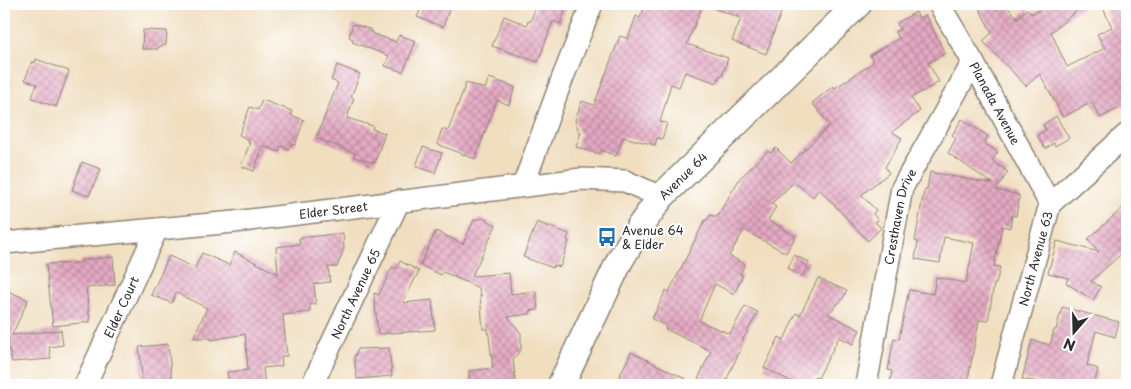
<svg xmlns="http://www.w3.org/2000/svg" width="1131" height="389" viewBox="0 0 1131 389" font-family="'Playpen Sans',sans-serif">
<defs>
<pattern id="building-cross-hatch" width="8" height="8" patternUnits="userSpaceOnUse" patternTransform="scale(1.25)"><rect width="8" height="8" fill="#e5a9c3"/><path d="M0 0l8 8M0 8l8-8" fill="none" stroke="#ba8a9f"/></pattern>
</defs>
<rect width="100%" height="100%" fill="#fff"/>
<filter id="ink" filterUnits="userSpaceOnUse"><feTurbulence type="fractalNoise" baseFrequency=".02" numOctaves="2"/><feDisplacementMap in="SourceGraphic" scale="10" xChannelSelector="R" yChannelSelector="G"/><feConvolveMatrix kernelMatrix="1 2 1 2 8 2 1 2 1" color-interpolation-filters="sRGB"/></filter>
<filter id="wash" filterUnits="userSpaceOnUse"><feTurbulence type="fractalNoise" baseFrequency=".0096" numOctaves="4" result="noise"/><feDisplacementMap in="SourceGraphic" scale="20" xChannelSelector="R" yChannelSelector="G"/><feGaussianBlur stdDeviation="1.12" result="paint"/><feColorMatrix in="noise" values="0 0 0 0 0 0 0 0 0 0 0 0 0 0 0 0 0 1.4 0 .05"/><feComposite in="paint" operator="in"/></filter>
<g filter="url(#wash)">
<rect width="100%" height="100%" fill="#f0debf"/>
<g id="blocks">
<path fill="url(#building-cross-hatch)" d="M 423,4 L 451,4 L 443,27 L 417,17 Z
M 537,4 L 568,4 L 560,24 L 553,21 L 538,62 L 492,46 L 504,16 L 527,25 L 528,21 L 530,22 Z
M 646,4 L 703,4 L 687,44 L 728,58 L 722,76 L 720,75 L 717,83 L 685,72 L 679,87 L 671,84 L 660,122 L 667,123 L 662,139 L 657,138 L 655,145 L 623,137 L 616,156 L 601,150 L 599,154 L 576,147 L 581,132 L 579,132 L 575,120 L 582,101 L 594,105 L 620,36 L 628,39 L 636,16 L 640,18 Z
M 708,4 L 784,4 L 766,54 L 732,41 L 741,18 L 708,6 Z
M 977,4 L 1004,4 L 1018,18 L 1027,9 L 1032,14 L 1051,4 L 1085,4 L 1051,32 L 1067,67 L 1105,48 L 1097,34 L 1112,27 L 1101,4 L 1127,4 L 1127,104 L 1100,118 L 1092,102 L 1063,117 L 1040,74 L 1026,86 L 983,41 L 992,33 Z
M 916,12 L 919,18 L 925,15 L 945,53 L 928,63 L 939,82 L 911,98 L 920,111 L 892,132 L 902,138 L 885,167 L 889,173 L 861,195 L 876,210 L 873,214 L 878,220 L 875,222 L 881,228 L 868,241 L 819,189 L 813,197 L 794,182 L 771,204 L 776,207 L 768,220 L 796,236 L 786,253 L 744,230 L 729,256 L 745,264 L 740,274 L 743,275 L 734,294 L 715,284 L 699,321 L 730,334 L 745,306 L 758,312 L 740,345 L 742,346 L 724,385 L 711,385 L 698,379 L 711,351 L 665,329 L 666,326 L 652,319 L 666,290 L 669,292 L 705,220 L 707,220 L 710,215 L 717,217 L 740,178 L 768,151 L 770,153 L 772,152 L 776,148 L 791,163 L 830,125 L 812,103 L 833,86 L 835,88 L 871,64 L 873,61 L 870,55 L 899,38 L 895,32 L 900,29 L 897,23 Z
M 353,24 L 372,30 L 371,33 L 396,42 L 399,35 L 416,41 L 403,72 L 385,66 L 389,56 L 352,42 L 353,39 L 349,37 Z
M 143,30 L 167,31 L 166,45 L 158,47 L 158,49 L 142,49 Z
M 36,59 L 69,71 L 56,107 L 32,98 L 37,84 L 25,80 L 32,61 L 35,63 Z
M 337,65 L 360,74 L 351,97 L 354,98 L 347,118 L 373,126 L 372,129 L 385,133 L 375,163 L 354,157 L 355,153 L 316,138 L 338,83 L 331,80 Z
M 489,78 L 515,87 L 509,105 L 497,100 L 475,159 L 437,144 L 442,129 L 448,131 L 466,83 L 485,89 Z
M 262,100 L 292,111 L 291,115 L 304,120 L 295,145 L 291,144 L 289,149 L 281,146 L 279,152 L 263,146 L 254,171 L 241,166 L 250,143 L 248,143 L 249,140 L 239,135 L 250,107 L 258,110 Z
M 1056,116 L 1069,138 L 1055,146 L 1054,143 L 1045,149 L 1037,135 L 1046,130 L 1043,125 Z
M 962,119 L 988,136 L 984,143 L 998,152 L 992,161 L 1008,172 L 996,190 L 1019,195 L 1019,198 L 1016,216 L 1012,215 L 1010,228 L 1002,226 L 994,266 L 1000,267 L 996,284 L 994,284 L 988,321 L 979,320 L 967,385 L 901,385 L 890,383 L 892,371 L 888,370 L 894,338 L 899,339 L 909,290 L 933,294 L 936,277 L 966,283 L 974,243 L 944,237 L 940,263 L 915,259 L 918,242 L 915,241 L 920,213 L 923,196 L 925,189 L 927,189 L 930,172 L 993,184 L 948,153 L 956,138 L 952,135 Z
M 423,147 L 442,153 L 435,173 L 416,166 Z
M 82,162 L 101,169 L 89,196 L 72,190 Z
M 1127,204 L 1127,249 L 1091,281 L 1101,287 L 1093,300 L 1066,283 L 1068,278 L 1048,273 L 1057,241 L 1099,252 L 1088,239 Z
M 483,218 L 496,225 L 472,276 L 509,273 L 511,294 L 536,291 L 538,310 L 530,311 L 530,314 L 508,317 L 521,333 L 521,350 L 513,359 L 516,385 L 470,385 L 469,371 L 493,368 L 488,329 L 483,329 L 480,295 L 482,295 L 480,294 L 479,288 L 443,272 L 441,275 L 420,265 L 436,231 L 463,244 L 474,220 Z
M 537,222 L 569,234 L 567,240 L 569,241 L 560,267 L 554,265 L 553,268 L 523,257 Z
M 343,233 L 344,249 L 337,267 L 328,267 L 330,282 L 314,284 L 316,304 L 310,304 L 310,312 L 283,315 L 287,356 L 281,356 L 282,366 L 263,368 L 265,385 L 229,385 L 227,372 L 248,370 L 245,334 L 211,340 L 211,338 L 193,338 L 207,308 L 176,293 L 172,303 L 151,295 L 169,256 L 195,268 L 202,253 L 229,265 L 235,252 L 278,274 L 276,247 L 300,244 L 299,238 Z
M 794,255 L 809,262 L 803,276 L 788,269 Z
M 113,257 L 115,285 L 86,288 L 90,322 L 53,326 L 46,264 L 81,263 L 81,260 Z
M 400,261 L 419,271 L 403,303 L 432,300 L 435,330 L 378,334 L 374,293 L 379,295 L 392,267 L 396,269 Z
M 818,278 L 847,291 L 842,300 L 828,314 L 860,330 L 853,344 L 839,337 L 818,378 L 815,377 L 811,385 L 799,385 L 764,368 L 779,337 L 784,340 L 796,313 L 800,315 Z
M 4,289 L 28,300 L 12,335 L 61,330 L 63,345 L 49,347 L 51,359 L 12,362 L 10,351 L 9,351 L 4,307 Z
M 1062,307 L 1119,322 L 1115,337 L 1096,331 L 1087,365 L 1098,369 L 1094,385 L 1054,385 L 1022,379 L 1032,340 L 1050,345 L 1054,330 L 1056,330 Z
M 168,344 L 172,382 L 143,385 L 139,347 Z
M 389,348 L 392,376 L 357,379 L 354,358 L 358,349 Z
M 631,352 L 698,385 L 631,385 L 618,379 Z"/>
</g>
</g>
<g filter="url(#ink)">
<use href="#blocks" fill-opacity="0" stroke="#8e8475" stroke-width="1"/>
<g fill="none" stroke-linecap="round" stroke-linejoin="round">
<g stroke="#8e8475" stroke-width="24">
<g id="minor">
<path id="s1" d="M 939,4 L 973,62 L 1050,204"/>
<path d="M 523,186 L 561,82 L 592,4"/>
<path id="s2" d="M 4,243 L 234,222 L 582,179 L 625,181 L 661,197"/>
<path id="s3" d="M 85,385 L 157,229"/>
<path id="s4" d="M 312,385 L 399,201"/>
<path id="s5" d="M 866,385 L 902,188 L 973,62"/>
<path id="s6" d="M 1001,385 L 1050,204 L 1127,134"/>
</g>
</g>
<g stroke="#8e8475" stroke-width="29">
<g id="tertiary">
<path id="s7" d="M 561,385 L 620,260 L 641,225 L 661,197 L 858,4"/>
</g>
</g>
<use href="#minor" stroke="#fff" stroke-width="21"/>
<use href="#tertiary" stroke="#fff" stroke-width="26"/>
</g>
</g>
<defs>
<g id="bus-bare" transform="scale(1.5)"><path d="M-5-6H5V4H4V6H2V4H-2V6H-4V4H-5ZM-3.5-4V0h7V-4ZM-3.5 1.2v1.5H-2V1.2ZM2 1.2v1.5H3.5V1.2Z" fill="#1f6fb2" stroke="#fff" stroke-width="2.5" paint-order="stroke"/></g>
</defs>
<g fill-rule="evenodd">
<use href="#bus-bare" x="607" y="237"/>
</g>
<g text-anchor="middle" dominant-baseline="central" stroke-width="4" stroke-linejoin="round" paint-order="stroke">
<g font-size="12" fill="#2b2b2b" stroke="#fff">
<text stroke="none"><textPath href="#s1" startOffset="114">Planada Avenue</textPath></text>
<text stroke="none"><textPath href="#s7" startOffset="244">Avenue 64</textPath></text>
<text stroke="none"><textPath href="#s2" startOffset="331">Elder Street</textPath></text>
<text stroke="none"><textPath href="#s5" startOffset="172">Cresthaven Drive</textPath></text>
<text stroke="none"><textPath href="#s6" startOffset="131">North Avenue 63</textPath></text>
<text stroke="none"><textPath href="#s4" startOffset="101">North Avenue 65</textPath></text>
<text stroke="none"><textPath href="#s3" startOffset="86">Elder Court</textPath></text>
</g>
<g font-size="12" fill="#2b2b2b" stroke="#fff" text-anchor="start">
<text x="622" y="230">Avenue 64<tspan x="622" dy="14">&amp; Elder</tspan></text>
</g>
</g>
<rect width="1131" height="389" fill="none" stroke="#fff" stroke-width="20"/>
<g transform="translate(1074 332) rotate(200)" stroke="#ffffff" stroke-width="4" paint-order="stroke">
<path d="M0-4L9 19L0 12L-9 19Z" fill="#2b2b2b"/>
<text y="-8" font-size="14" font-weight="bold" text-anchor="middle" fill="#2b2b2b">N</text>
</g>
</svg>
